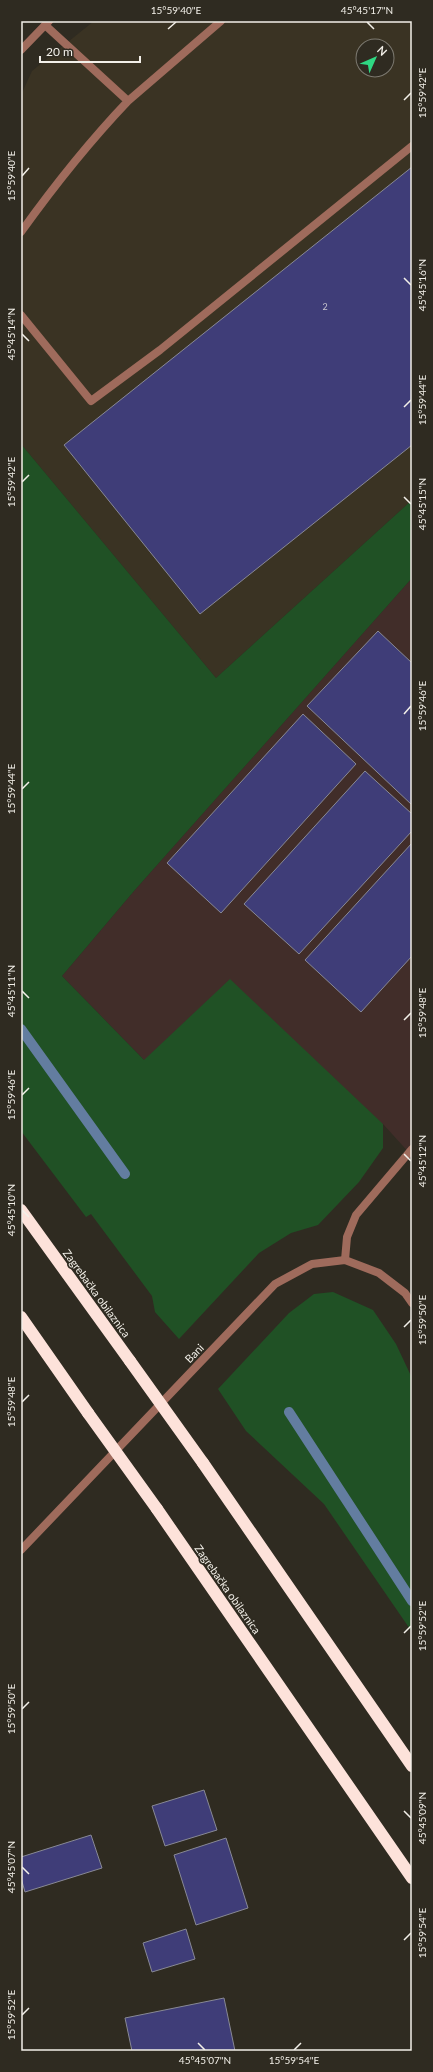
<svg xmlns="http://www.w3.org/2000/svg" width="433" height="2072" viewBox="0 0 433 2072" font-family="Lato,sans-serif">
<rect width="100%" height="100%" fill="#2f2b21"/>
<path fill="#3a3323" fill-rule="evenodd" d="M 94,21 L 412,21 L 412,500 L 216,678 L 21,444 L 21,95 L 32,71 ZM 363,46 L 387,46 L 387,70 L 363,70 Z"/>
<path fill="#412d29" d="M 412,578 L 412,1156 L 383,1124 L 144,1060 L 62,976 L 134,891 Z"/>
<path fill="#205125" d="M 21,444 L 216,678 L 412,500 L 412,578 L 134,891 L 62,976 L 144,1060 L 230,979 L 383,1124 L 383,1148 L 359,1182 L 318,1225 L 291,1233 L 259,1253 L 179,1339 L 155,1312 L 152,1296 L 91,1214 L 86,1217 L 21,1131 Z
M 333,1292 L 373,1310 L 396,1344 L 412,1378 L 412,1632 L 324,1504 L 246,1431 L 218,1389 L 289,1313 L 314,1294 Z"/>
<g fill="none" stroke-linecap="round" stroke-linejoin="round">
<path stroke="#637da0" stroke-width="10" d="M 21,1029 L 125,1174
M 289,1412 L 412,1601"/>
</g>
<path fill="#3f3d78" stroke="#888995" d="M 412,167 L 412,445 L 200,614 L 64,445 Z
M 378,631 L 412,663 L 412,805 L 307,706 Z
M 303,714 L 356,764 L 221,913 L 167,863 Z
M 365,771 L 412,814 L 412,831 L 299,954 L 244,904 Z
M 412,843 L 412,956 L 361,1012 L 305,960 Z
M 204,1790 L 217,1830 L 165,1846 L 152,1806 Z
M 91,1835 L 102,1868 L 25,1892 L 21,1878 L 21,1857 Z
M 226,1838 L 248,1908 L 196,1925 L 174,1855 Z
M 186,1929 L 195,1959 L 152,1972 L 143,1943 Z
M 224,1998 L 235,2051 L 132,2051 L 125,2018 Z"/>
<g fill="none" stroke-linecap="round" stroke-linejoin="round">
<path stroke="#9f6b5c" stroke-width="8" d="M 45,25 L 128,101 L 221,21
M 21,232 C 54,186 89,142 128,101
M 21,315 L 91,401 L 160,350 L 412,146
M 345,1260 L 347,1237 L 356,1215 L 412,1149"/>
<path stroke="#9f6b5c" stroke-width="8" d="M 21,50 L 49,21
M 21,1550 L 275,1284 L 312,1264 L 345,1260 L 379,1273 L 405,1293 L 412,1303"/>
<path stroke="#fde2da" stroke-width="12" d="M 21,1210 L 130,1361
M 21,1317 L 88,1413
M 203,1463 L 412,1766
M 157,1509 L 412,1878"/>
<path stroke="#fde2da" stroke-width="12" d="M 130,1361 L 203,1463
M 88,1413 L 157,1509"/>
</g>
<path fill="none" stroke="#f3f0e9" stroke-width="1.5" d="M 367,22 L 374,29M 168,29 L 176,22M 404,100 L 411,93M 22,176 L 29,168M 404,278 L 411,285M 22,334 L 29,341M 404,407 L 411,400M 22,482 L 29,475M 404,497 L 411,504M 404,714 L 411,706M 22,789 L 29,782M 22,991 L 29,998M 404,1020 L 411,1013M 22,1095 L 29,1088M 404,1154 L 411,1161M 22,1210 L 29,1217M 404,1327 L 411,1320M 22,1402 L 29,1395M 404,1633 L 411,1626M 22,1709 L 29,1702M 404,1811 L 411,1818M 22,1867 L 29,1874M 404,1940 L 411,1933M 22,2015 L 29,2008M 198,2043 L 205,2050M 294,2050 L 301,2043"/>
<g text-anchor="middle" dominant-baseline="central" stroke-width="3.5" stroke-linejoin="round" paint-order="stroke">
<g font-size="9" fill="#c6c3cd">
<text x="325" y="306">2</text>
</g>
<g font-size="11" fill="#f3f0e9" stroke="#2f2b21">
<text transform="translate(97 1293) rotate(54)">Zagrebačka obilaznica</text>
<text transform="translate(194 1353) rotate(-46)">Bani</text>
<text transform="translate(228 1589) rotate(55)">Zagrebačka obilaznica</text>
</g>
</g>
<rect width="433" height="2072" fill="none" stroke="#2f2b21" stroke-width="44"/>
<g transform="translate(375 58) rotate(45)"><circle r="19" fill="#2f2b21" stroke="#7d7a71"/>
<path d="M0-3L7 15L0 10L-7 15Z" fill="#2fd883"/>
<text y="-6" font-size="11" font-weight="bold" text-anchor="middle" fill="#f3f0e9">N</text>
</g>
<path d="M40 56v6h100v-6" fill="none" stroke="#f3f0e9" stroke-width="2"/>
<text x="46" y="56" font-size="12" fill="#f3f0e9" stroke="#2f2b21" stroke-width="3" paint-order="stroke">20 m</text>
<rect x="22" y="22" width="389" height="2028" fill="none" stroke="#f3f0e9" stroke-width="1.5"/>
<g font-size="10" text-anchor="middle" fill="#f3f0e9">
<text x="176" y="14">15°59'40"E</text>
<text x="367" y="14">45°45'17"N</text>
<text transform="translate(422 93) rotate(-90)" y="4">15°59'42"E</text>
<text transform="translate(11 176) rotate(-90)" y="4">15°59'40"E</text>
<text transform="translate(422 285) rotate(-90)" y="4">45°45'16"N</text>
<text transform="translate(11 334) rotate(-90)" y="4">45°45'14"N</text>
<text transform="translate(422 400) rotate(-90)" y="4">15°59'44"E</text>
<text transform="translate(11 482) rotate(-90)" y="4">15°59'42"E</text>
<text transform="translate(422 504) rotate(-90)" y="4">45°45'15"N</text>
<text transform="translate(422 706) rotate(-90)" y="4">15°59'46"E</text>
<text transform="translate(11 789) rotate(-90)" y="4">15°59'44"E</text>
<text transform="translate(11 991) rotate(-90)" y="4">45°45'11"N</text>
<text transform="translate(422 1013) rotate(-90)" y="4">15°59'48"E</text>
<text transform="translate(11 1095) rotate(-90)" y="4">15°59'46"E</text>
<text transform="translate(422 1161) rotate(-90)" y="4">45°45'12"N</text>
<text transform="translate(11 1210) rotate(-90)" y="4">45°45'10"N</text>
<text transform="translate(422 1320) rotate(-90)" y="4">15°59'50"E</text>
<text transform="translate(11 1402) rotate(-90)" y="4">15°59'48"E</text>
<text transform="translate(422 1626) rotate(-90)" y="4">15°59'52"E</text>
<text transform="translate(11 1709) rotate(-90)" y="4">15°59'50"E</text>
<text transform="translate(422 1818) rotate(-90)" y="4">45°45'09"N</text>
<text transform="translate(11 1867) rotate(-90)" y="4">45°45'07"N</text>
<text transform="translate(422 1933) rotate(-90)" y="4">15°59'54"E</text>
<text transform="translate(11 2015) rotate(-90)" y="4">15°59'52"E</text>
<text x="205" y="2064">45°45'07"N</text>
<text x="294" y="2064">15°59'54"E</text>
</g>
</svg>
